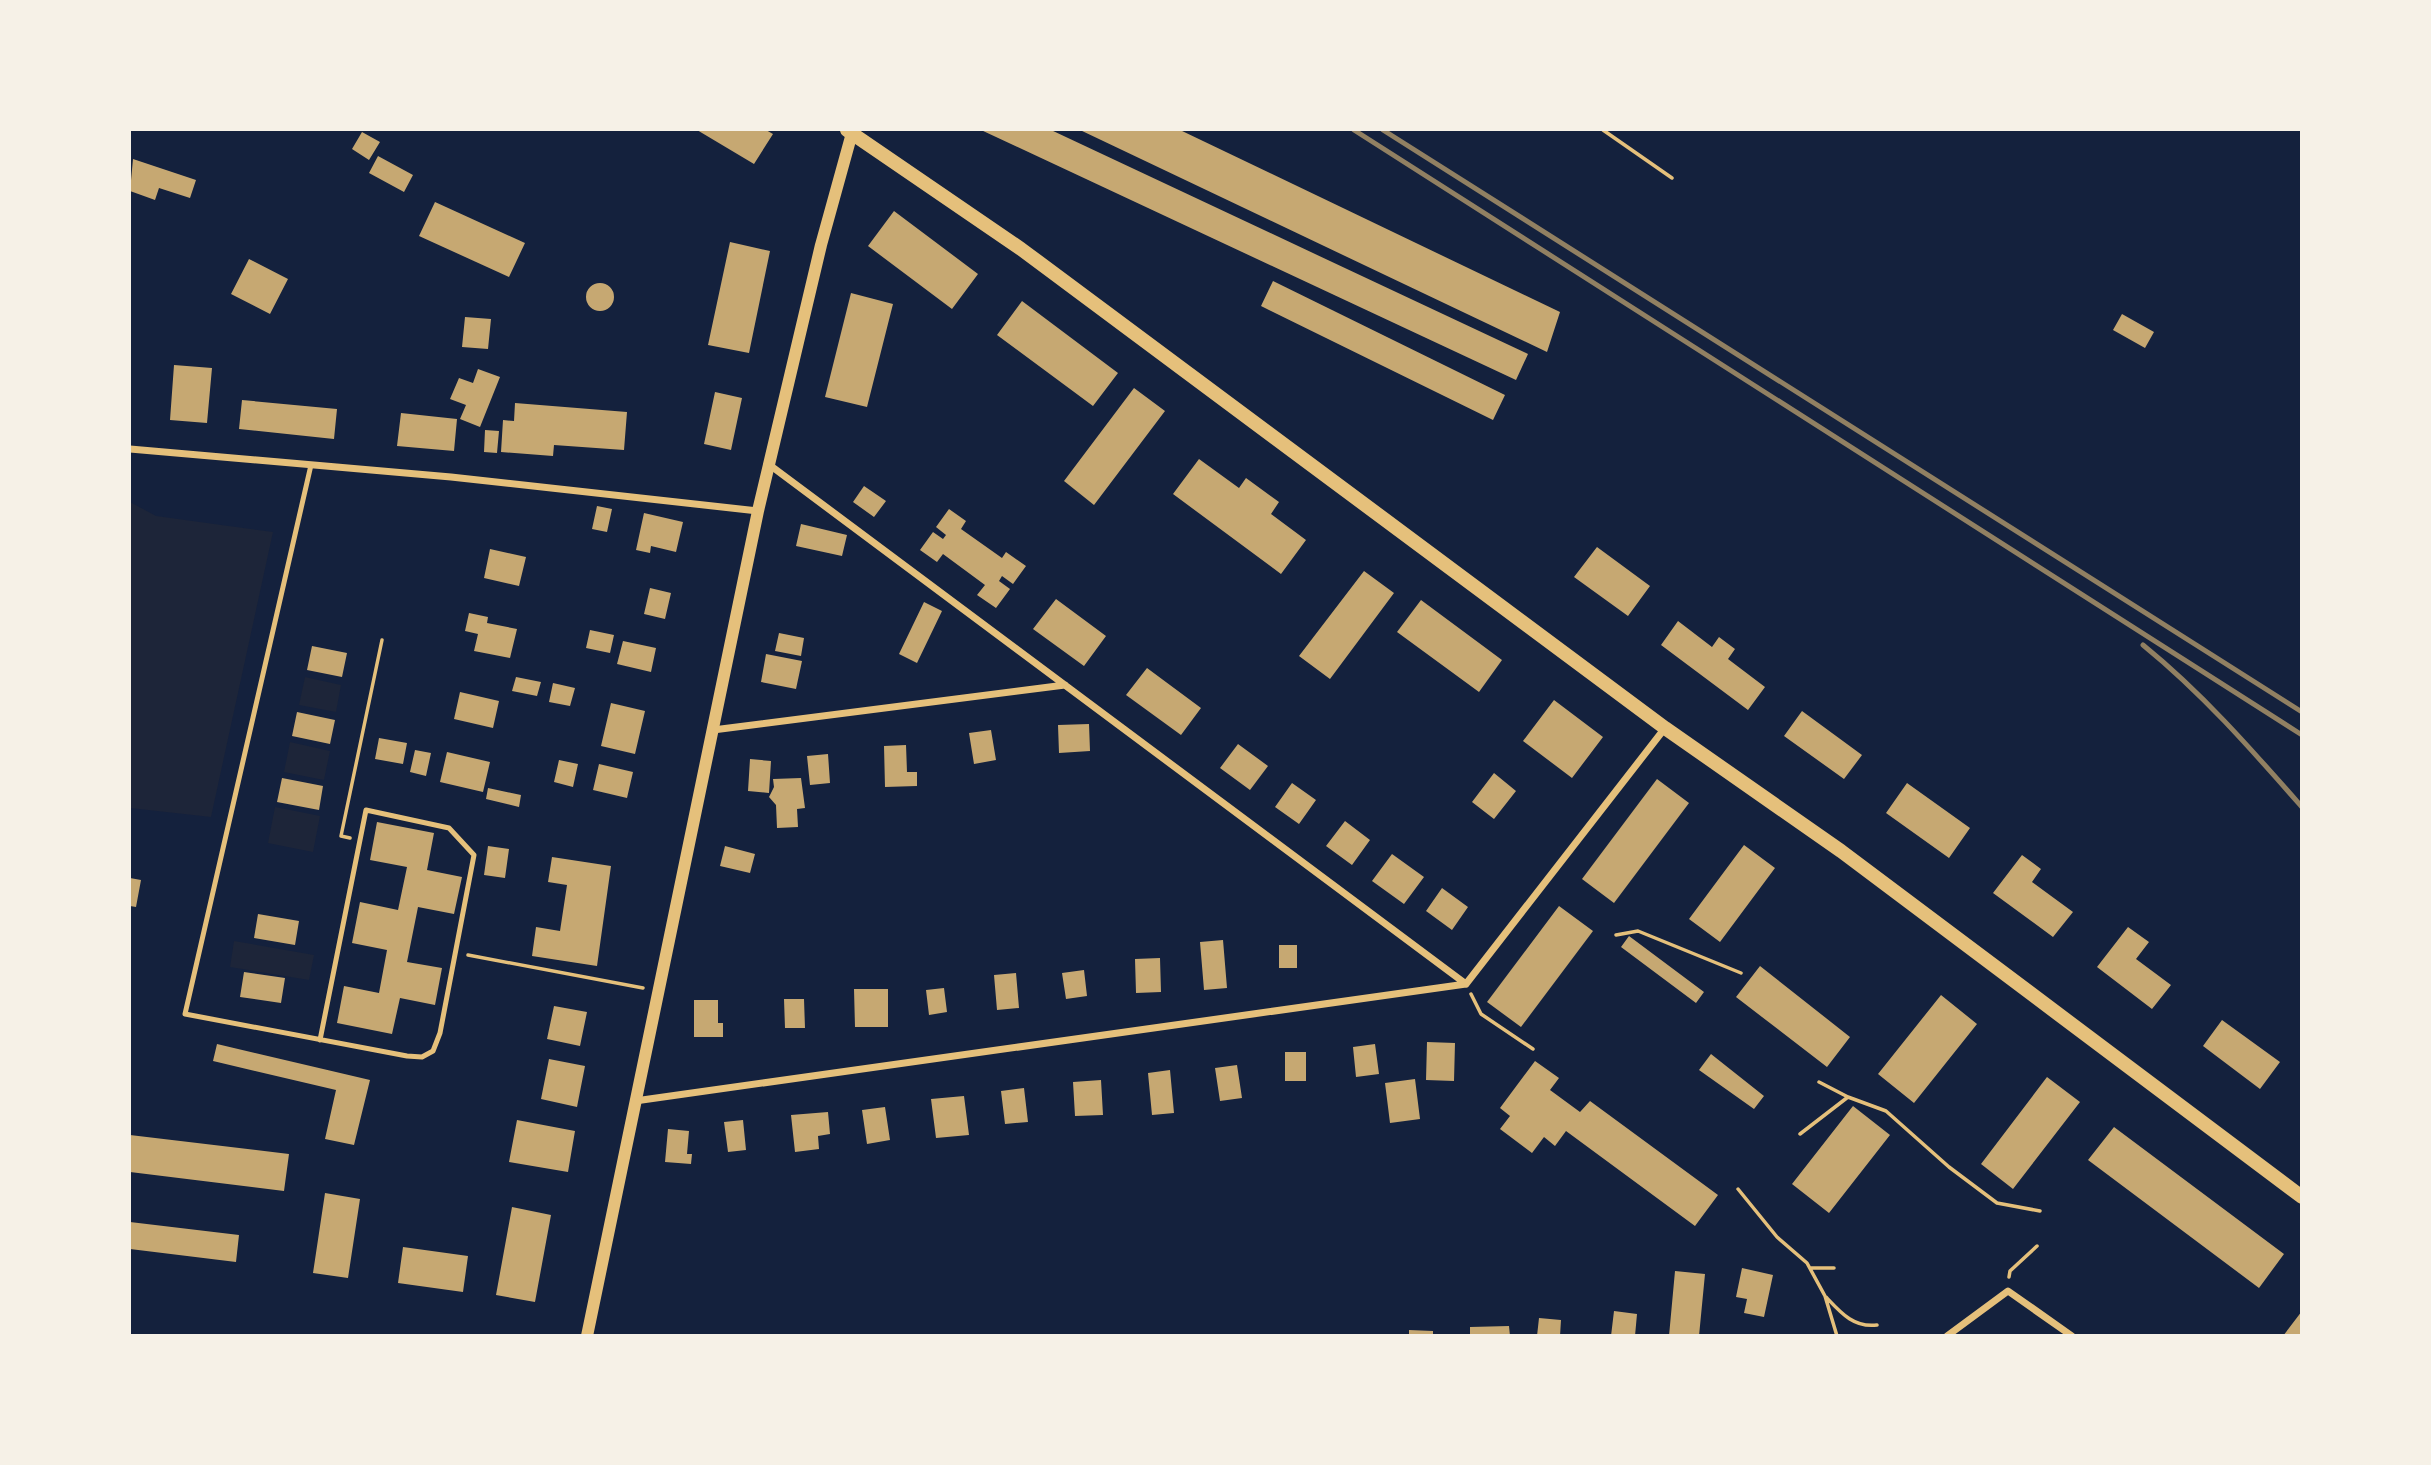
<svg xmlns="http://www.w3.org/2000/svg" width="2431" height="1465" viewBox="0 0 2431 1465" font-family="Georgia,serif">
<rect width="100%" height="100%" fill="#14213d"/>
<path fill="#1d2539" d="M 130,502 L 156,516 L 273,532 L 211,817 L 130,808 Z
M 305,677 L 341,685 L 336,712 L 299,705 Z
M 290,742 L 330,751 L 324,780 L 284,772 Z
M 275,807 L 320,816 L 313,852 L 268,843 Z
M 234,941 L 314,955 L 309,980 L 230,967 Z"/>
<path fill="#c6a872" d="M 697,130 L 766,130 L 773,134 L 754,164 Z
M 981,130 L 1051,130 L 1528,354 L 1516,380 Z
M 1080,130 L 1180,130 L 1560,312 L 1547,352 Z
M 362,132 L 380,142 L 369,160 L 352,149 Z
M 378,156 L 413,175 L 404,192 L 369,173 Z
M 133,159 L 196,180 L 190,198 L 159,188 L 155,200 L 130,191 Z
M 435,202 L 525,243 L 509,277 L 419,236 Z
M 894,211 L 978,274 L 952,309 L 868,246 Z
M 730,242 L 770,251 L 749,353 L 708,345 Z
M 249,259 L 288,279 L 270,314 L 231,294 Z
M 1273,281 L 1505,395 L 1493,420 L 1261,306 Z
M586 297a14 14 0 1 1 28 0a14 14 0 1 1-28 0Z
M 851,293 L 893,304 L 867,407 L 825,397 Z
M 1022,301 L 1118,373 L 1093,406 L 997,335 Z
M 2122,314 L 2154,332 L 2145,348 L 2113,330 Z
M 465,317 L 491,319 L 488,349 L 462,347 Z
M 174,365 L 212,368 L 207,423 L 170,420 Z
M 478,369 L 500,377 L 480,427 L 460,419 L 466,405 L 450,399 L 459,378 L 473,383 Z
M 1134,388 L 1165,411 L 1094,505 L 1064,481 Z
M 715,392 L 742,398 L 731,450 L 704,444 Z
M 242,400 L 337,409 L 334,439 L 239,429 Z
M 515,403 L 627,412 L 624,450 L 554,445 L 553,456 L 501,452 L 503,420 L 514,421 Z
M 401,413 L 457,419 L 454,451 L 397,446 Z
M 485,430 L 499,431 L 497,453 L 484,452 Z
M 1199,459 L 1239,488 L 1246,478 L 1279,502 L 1271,514 L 1306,540 L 1281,574 L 1173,494 Z
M 864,486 L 886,501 L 874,517 L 853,502 Z
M 597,506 L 612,509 L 607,532 L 592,529 Z
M 949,509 L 966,521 L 961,529 L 1002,558 L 1006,552 L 1026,566 L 1013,584 L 1002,576 L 999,581 L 1010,589 L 996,608 L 977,595 L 985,585 L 943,554 L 937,562 L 920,550 L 933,532 L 943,539 L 946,535 L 936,527 Z
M 644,513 L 683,522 L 676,552 L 651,546 L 650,553 L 636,550 Z
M 801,524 L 847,535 L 842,556 L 796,546 Z
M 1597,547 L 1650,586 L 1628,616 L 1574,577 Z
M 490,549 L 526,557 L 519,586 L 484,578 Z
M 1364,571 L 1394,593 L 1330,679 L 1299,656 Z
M 650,588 L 671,593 L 665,619 L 644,614 Z
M 1056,599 L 1106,636 L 1084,666 L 1033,629 Z
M 1421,600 L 1502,660 L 1479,692 L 1397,632 Z
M 924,602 L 942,611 L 917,663 L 899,654 Z
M 469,613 L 488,617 L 487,623 L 517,629 L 510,658 L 474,651 L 478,634 L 465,631 Z
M 1678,621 L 1712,647 L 1719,637 L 1735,649 L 1728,659 L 1765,687 L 1748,710 L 1661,645 Z
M 590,630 L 614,635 L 610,653 L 586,648 Z
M 779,633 L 804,638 L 801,656 L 775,651 Z
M 623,641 L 656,648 L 651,672 L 617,664 Z
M 312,646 L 347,653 L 342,677 L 307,670 Z
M 766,654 L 802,661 L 796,689 L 761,682 Z
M 1147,668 L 1201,708 L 1181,735 L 1126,695 Z
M 516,677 L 541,682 L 537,696 L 512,691 Z
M 553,683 L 575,688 L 570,706 L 549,702 Z
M 460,692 L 499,701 L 493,728 L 454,719 Z
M 1554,700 L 1603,737 L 1572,778 L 1523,741 Z
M 611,703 L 645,711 L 635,754 L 601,746 Z
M 1802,711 L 1862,755 L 1844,779 L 1784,736 Z
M 297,712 L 335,720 L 330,744 L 292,736 Z
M 1089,724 L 1090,751 L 1059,753 L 1058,725 Z
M 991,730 L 996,760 L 974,764 L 969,733 Z
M 379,738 L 407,743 L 403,764 L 375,759 Z
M 1238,744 L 1268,766 L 1250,790 L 1220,768 Z
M 906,745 L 907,772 L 917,772 L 917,786 L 885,787 L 884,746 Z
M 415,750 L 431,753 L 426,776 L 410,772 Z
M 447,752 L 490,762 L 483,792 L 440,782 Z
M 828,754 L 830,783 L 810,785 L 807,756 Z
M 750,759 L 771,761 L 769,793 L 748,791 Z
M 559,760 L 578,764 L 573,787 L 554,782 Z
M 599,764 L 633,772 L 627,798 L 593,790 Z
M 1494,773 L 1516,791 L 1494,819 L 1472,802 Z
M 282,778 L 323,786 L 319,810 L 277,802 Z
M 801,778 L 805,808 L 797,809 L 798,827 L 777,828 L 776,805 L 769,797 L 774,787 L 773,779 Z
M 1657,779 L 1689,803 L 1614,903 L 1582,879 Z
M 1292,783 L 1316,800 L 1299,824 L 1275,807 Z
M 1907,783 L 1970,828 L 1949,858 L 1886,813 Z
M 488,788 L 521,795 L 519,807 L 486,799 Z
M 1345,821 L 1370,840 L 1352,865 L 1326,846 Z
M 377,822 L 434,833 L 427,870 L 462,877 L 454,914 L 418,907 L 407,962 L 442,968 L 435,1005 L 400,998 L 392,1034 L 337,1023 L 344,986 L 379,993 L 387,950 L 352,943 L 360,902 L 398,910 L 407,867 L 370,860 Z
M 1744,845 L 1775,868 L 1720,942 L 1689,919 Z
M 488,846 L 509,849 L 505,878 L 484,875 Z
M 725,846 L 755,854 L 750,873 L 720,866 Z
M 1392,854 L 1424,877 L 1404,904 L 1372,881 Z
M 2022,855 L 2041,869 L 2032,882 L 2073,912 L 2053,937 L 1993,893 Z
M 552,857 L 611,866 L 597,966 L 532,956 L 536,927 L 560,931 L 567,885 L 548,882 Z
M 130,878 L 141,880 L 136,907 L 130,906 Z
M 1442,888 L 1468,907 L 1452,930 L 1426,911 Z
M 1559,906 L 1593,931 L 1521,1027 L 1487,1002 Z
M 258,914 L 299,921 L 295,945 L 254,938 Z
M 2128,927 L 2149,942 L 2136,959 L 2171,985 L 2152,1009 L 2097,967 Z
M 1629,936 L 1704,992 L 1696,1003 L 1621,947 Z
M 1223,940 L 1227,988 L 1204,990 L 1200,942 Z
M 1279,945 L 1297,945 L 1297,968 L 1279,968 Z
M 1160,958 L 1161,992 L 1136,993 L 1135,959 Z
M 1760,966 L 1850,1037 L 1827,1067 L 1736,997 Z
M 1084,970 L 1087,996 L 1066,999 L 1062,973 Z
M 244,972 L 285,978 L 281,1003 L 240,997 Z
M 1016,973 L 1019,1008 L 997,1010 L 994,975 Z
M 944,988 L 947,1012 L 929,1015 L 926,990 Z
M 854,989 L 888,989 L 888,1027 L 855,1027 Z
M 1941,995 L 1977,1024 L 1914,1103 L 1878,1074 Z
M 784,999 L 804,999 L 805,1028 L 785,1028 Z
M 694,1000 L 718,1000 L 718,1023 L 723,1023 L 723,1037 L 694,1037 Z
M 554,1006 L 587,1012 L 580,1046 L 547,1039 Z
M 2222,1020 L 2280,1062 L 2260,1089 L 2203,1046 Z
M 1427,1042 L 1455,1043 L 1454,1081 L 1426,1080 Z
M 217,1044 L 370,1080 L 354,1145 L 325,1139 L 336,1090 L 213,1061 Z
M 1375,1044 L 1379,1074 L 1356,1077 L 1353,1047 Z
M 1285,1052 L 1306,1052 L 1306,1081 L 1285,1081 Z
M 1711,1054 L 1764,1096 L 1754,1109 L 1699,1070 Z
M 549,1059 L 585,1066 L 577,1107 L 541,1099 Z
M 1535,1061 L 1559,1078 L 1550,1090 L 1580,1112 L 1590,1101 L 1718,1195 L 1695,1226 L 1566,1131 L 1555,1146 L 1544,1137 L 1532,1153 L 1500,1129 L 1510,1116 L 1500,1108 Z
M 1237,1065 L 1242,1098 L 1220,1101 L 1215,1068 Z
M 1170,1070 L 1174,1113 L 1152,1115 L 1148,1073 Z
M 2047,1077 L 2080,1102 L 2013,1189 L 1981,1164 Z
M 1415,1079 L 1420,1119 L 1390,1123 L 1385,1083 Z
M 1101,1080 L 1103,1115 L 1075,1116 L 1073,1082 Z
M 1024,1088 L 1028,1122 L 1005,1124 L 1001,1091 Z
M 964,1096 L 969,1135 L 936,1138 L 931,1099 Z
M 1853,1106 L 1890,1135 L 1829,1213 L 1792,1184 Z
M 885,1107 L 890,1140 L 867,1144 L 862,1110 Z
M 828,1112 L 830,1134 L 818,1136 L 819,1149 L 795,1152 L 791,1115 Z
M 517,1120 L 575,1131 L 568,1172 L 509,1162 Z
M 743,1120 L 746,1150 L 728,1152 L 724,1122 Z
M 2114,1127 L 2284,1254 L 2259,1288 L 2088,1160 Z
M 668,1129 L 689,1131 L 687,1154 L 692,1154 L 691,1164 L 665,1162 Z
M 130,1135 L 289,1154 L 284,1191 L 130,1172 Z
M 325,1193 L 360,1199 L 348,1278 L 313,1273 Z
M 512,1207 L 551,1215 L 535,1302 L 496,1295 Z
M 130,1222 L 239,1235 L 236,1262 L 130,1249 Z
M 403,1247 L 468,1256 L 463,1292 L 398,1283 Z
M 1742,1268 L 1773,1275 L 1764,1317 L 1744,1313 L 1747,1299 L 1736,1297 Z
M 1675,1271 L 1705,1274 L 1699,1336 L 1669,1336 Z
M 1614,1311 L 1637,1314 L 1635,1336 L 1611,1336 Z
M 2302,1311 L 2302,1336 L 2283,1336 Z
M 1539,1318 L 1561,1320 L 1560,1336 L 1537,1336 Z
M 1509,1326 L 1510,1336 L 1470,1336 L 1470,1327 Z
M 1409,1330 L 1433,1331 L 1433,1336 L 1409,1336 Z"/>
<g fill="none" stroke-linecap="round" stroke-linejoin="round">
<path stroke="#e5c07b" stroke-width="3.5" d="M 1603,130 L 1672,178
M 350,838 L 341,836 L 382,640
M 1616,935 L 1638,931 L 1741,973
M 468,955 L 643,988
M 1471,994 L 1481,1014 L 1533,1049
M 1819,1082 L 1848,1097 L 1886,1111 L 1949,1167 L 1997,1203 L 2040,1211
M 1800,1134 L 1848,1097
M 1738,1189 L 1777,1237 L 1807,1263 L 1825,1296 L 1837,1336
M 1810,1268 L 1834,1268
M 2009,1277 L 2010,1271 L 2037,1246
M 1826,1297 C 1841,1313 1854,1328 1877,1325"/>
<path stroke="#e5c07b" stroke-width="5" d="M 311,465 L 185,1014 L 407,1056 L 422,1057 L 433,1051 L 440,1033 L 474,855 L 449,828 L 366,810 L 320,1040"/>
<path stroke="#e5c07b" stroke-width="7" d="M 130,449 L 451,477 L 758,511
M 771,466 L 1466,984
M 713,730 L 1065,685
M 1466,984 L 1665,728
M 635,1101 L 1466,984
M 1947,1336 L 2008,1291 L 2072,1336"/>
<path stroke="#e5c07b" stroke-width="12" d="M 587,1336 L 758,511 L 821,245 L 852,133"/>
<path stroke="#e5c07b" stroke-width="14" d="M 847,130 L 1021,249 L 1665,728 L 1841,851 L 2302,1197"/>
<path stroke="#918062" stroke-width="5" d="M 1354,130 L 2302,735
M 1383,130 L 2302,712
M 2143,645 C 2202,693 2251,749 2302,807"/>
</g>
<rect width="2431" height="1465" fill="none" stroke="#f6f1e7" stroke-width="262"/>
</svg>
